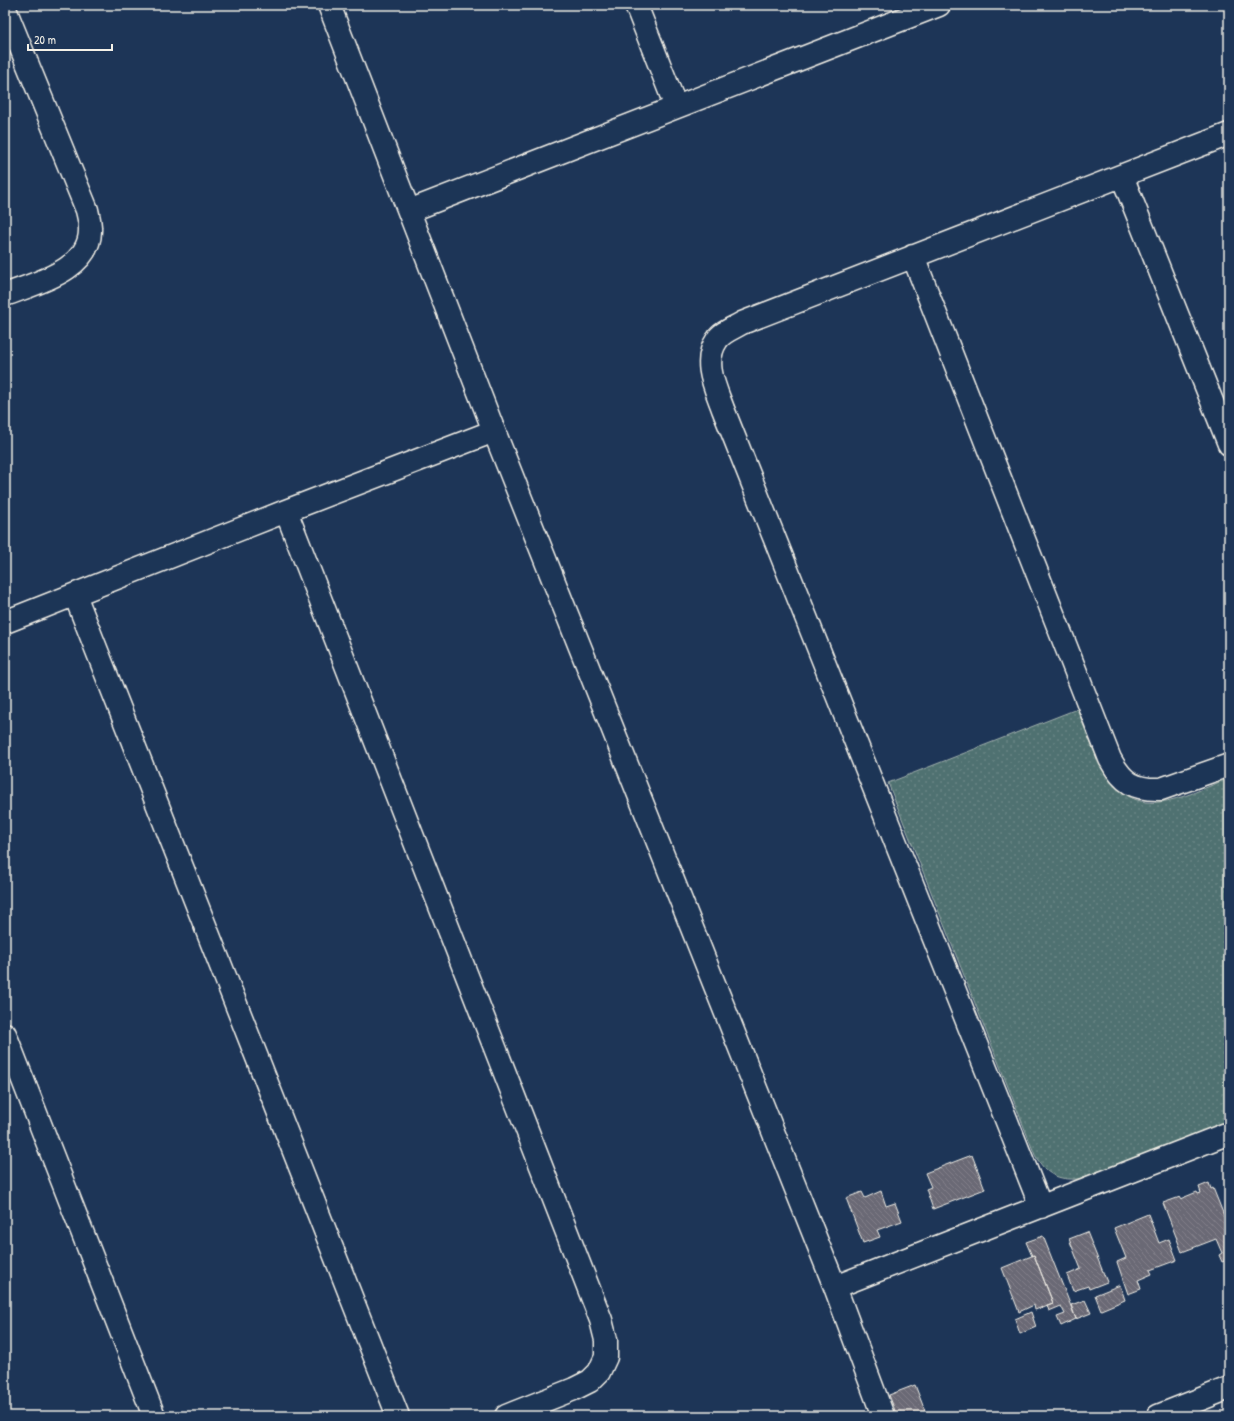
<svg xmlns="http://www.w3.org/2000/svg" width="1234" height="1421" viewBox="0 0 1234 1421" font-family="'Patrick Hand',sans-serif">
<defs>
<pattern id="grass-dots" width="8" height="8" patternUnits="userSpaceOnUse"><rect width="8" height="8" fill="#4f7171"/><path d="M2 2h.1M6 6h.1" fill="none" stroke="#698685" stroke-width="1.8" stroke-linecap="round"/></pattern>
<pattern id="building-back-hatch" width="6" height="6" patternUnits="userSpaceOnUse"><rect width="6" height="6" fill="#6b6975"/><path d="M-1 5l2 2M0 0l6 6M5-1l2 2" fill="none" stroke="#817f89"/></pattern>
</defs>
<rect width="100%" height="100%" fill="#1d3557"/>
<filter id="ink" filterUnits="userSpaceOnUse"><feTurbulence type="fractalNoise" baseFrequency=".025" numOctaves="2"/><feDisplacementMap in="SourceGraphic" scale="8" xChannelSelector="R" yChannelSelector="G"/><feConvolveMatrix kernelMatrix="1 2 1 2 8 2 1 2 1" color-interpolation-filters="sRGB"/></filter>
<g filter="url(#ink)">
<path fill="url(#grass-dots)" stroke="#a2b1ac" d="M 1077,709 C 1093,746 1108,808 1159,802 C 1181,800 1209,786 1229,778 L 1229,1121 L 1079,1179 C 1057,1180 1046,1175 1035,1155 L 888,783 Z"/>
<path fill="url(#building-back-hatch)" stroke="#f4f1e8" d="M 972,1155 L 985,1189 L 933,1209 L 926,1189 L 931,1187 L 925,1173 Z
M 1209,1183 L 1211,1189 L 1213,1188 L 1229,1228 L 1229,1259 L 1222,1262 L 1219,1255 L 1222,1253 L 1216,1239 L 1182,1252 L 1163,1203 L 1180,1197 L 1180,1199 L 1197,1192 L 1198,1194 L 1201,1193 L 1199,1187 Z
M 881,1191 L 886,1206 L 895,1203 L 902,1221 L 877,1230 L 880,1237 L 863,1243 L 846,1198 L 862,1192 L 865,1198 Z
M 1148,1214 L 1159,1243 L 1169,1239 L 1177,1260 L 1150,1270 L 1152,1274 L 1138,1280 L 1141,1289 L 1128,1294 L 1117,1262 L 1126,1258 L 1114,1228 Z
M 1087,1232 L 1107,1282 L 1089,1289 L 1088,1286 L 1073,1291 L 1067,1275 L 1081,1269 L 1069,1239 Z
M 1043,1236 L 1076,1319 L 1061,1326 L 1057,1317 L 1065,1314 L 1061,1306 L 1049,1311 L 1047,1305 L 1053,1303 L 1034,1255 L 1032,1256 L 1026,1242 Z
M 1034,1255 L 1053,1303 L 1035,1310 L 1034,1305 L 1019,1312 L 1002,1268 Z
M 1120,1285 L 1125,1300 L 1101,1310 L 1095,1295 Z
M 1085,1300 L 1091,1313 L 1076,1319 L 1071,1305 Z
M 1031,1312 L 1036,1327 L 1020,1334 L 1015,1319 Z
M 915,1385 L 927,1416 L 897,1416 L 889,1395 Z"/>
<g fill="none" stroke-linecap="round" stroke-linejoin="round">
<g stroke="#f4f1e8" stroke-width="25">
<path id="minor" d="M 329,5 L 494,431 L 835,1287 L 883,1416
M 636,5 L 676,107
M 5,9 L 87,210 C 88,215 90,222 90,228 C 92,270 35,283 5,295
M 1122,176 L 1229,444
M 409,211 L 939,5
M 913,256 L 1110,759 C 1123,783 1134,790 1161,789 L 1229,765
M 286,511 L 601,1320 L 606,1340 L 606,1357 L 599,1372 L 590,1381 L 574,1389 L 506,1416
M 75,595 L 398,1416
M 5,622 L 286,511 L 494,431
M 5,1034 L 154,1416
M 1041,1207 L 723,409 C 715,387 702,362 717,340 C 722,332 734,328 742,323 L 1229,134
M 835,1287 L 1229,1133"/>
</g>
<g stroke="#f4f1e8" stroke-width="25">
<path id="major" d="M 1158,1416 L 1229,1388"/>
</g>
<use href="#minor" stroke="#1d3557" stroke-width="22"/>
<use href="#major" stroke="#1d3557" stroke-width="22"/>
</g>
</g>
<rect width="1234" height="1421" fill="none" stroke="#1d3557" stroke-width="20"/>
<rect x="10" y="10" width="1214" height="1401" fill="none" stroke="#f4f1e8" stroke-width="1.5" filter="url(#ink)"/>
<path d="M28 44v6h84v-6" fill="none" stroke="#f4f1e8" stroke-width="2"/>
<text x="34" y="44" font-size="12" fill="#f4f1e8" stroke="#1d3557" stroke-width="3" paint-order="stroke">20 m</text>
</svg>
